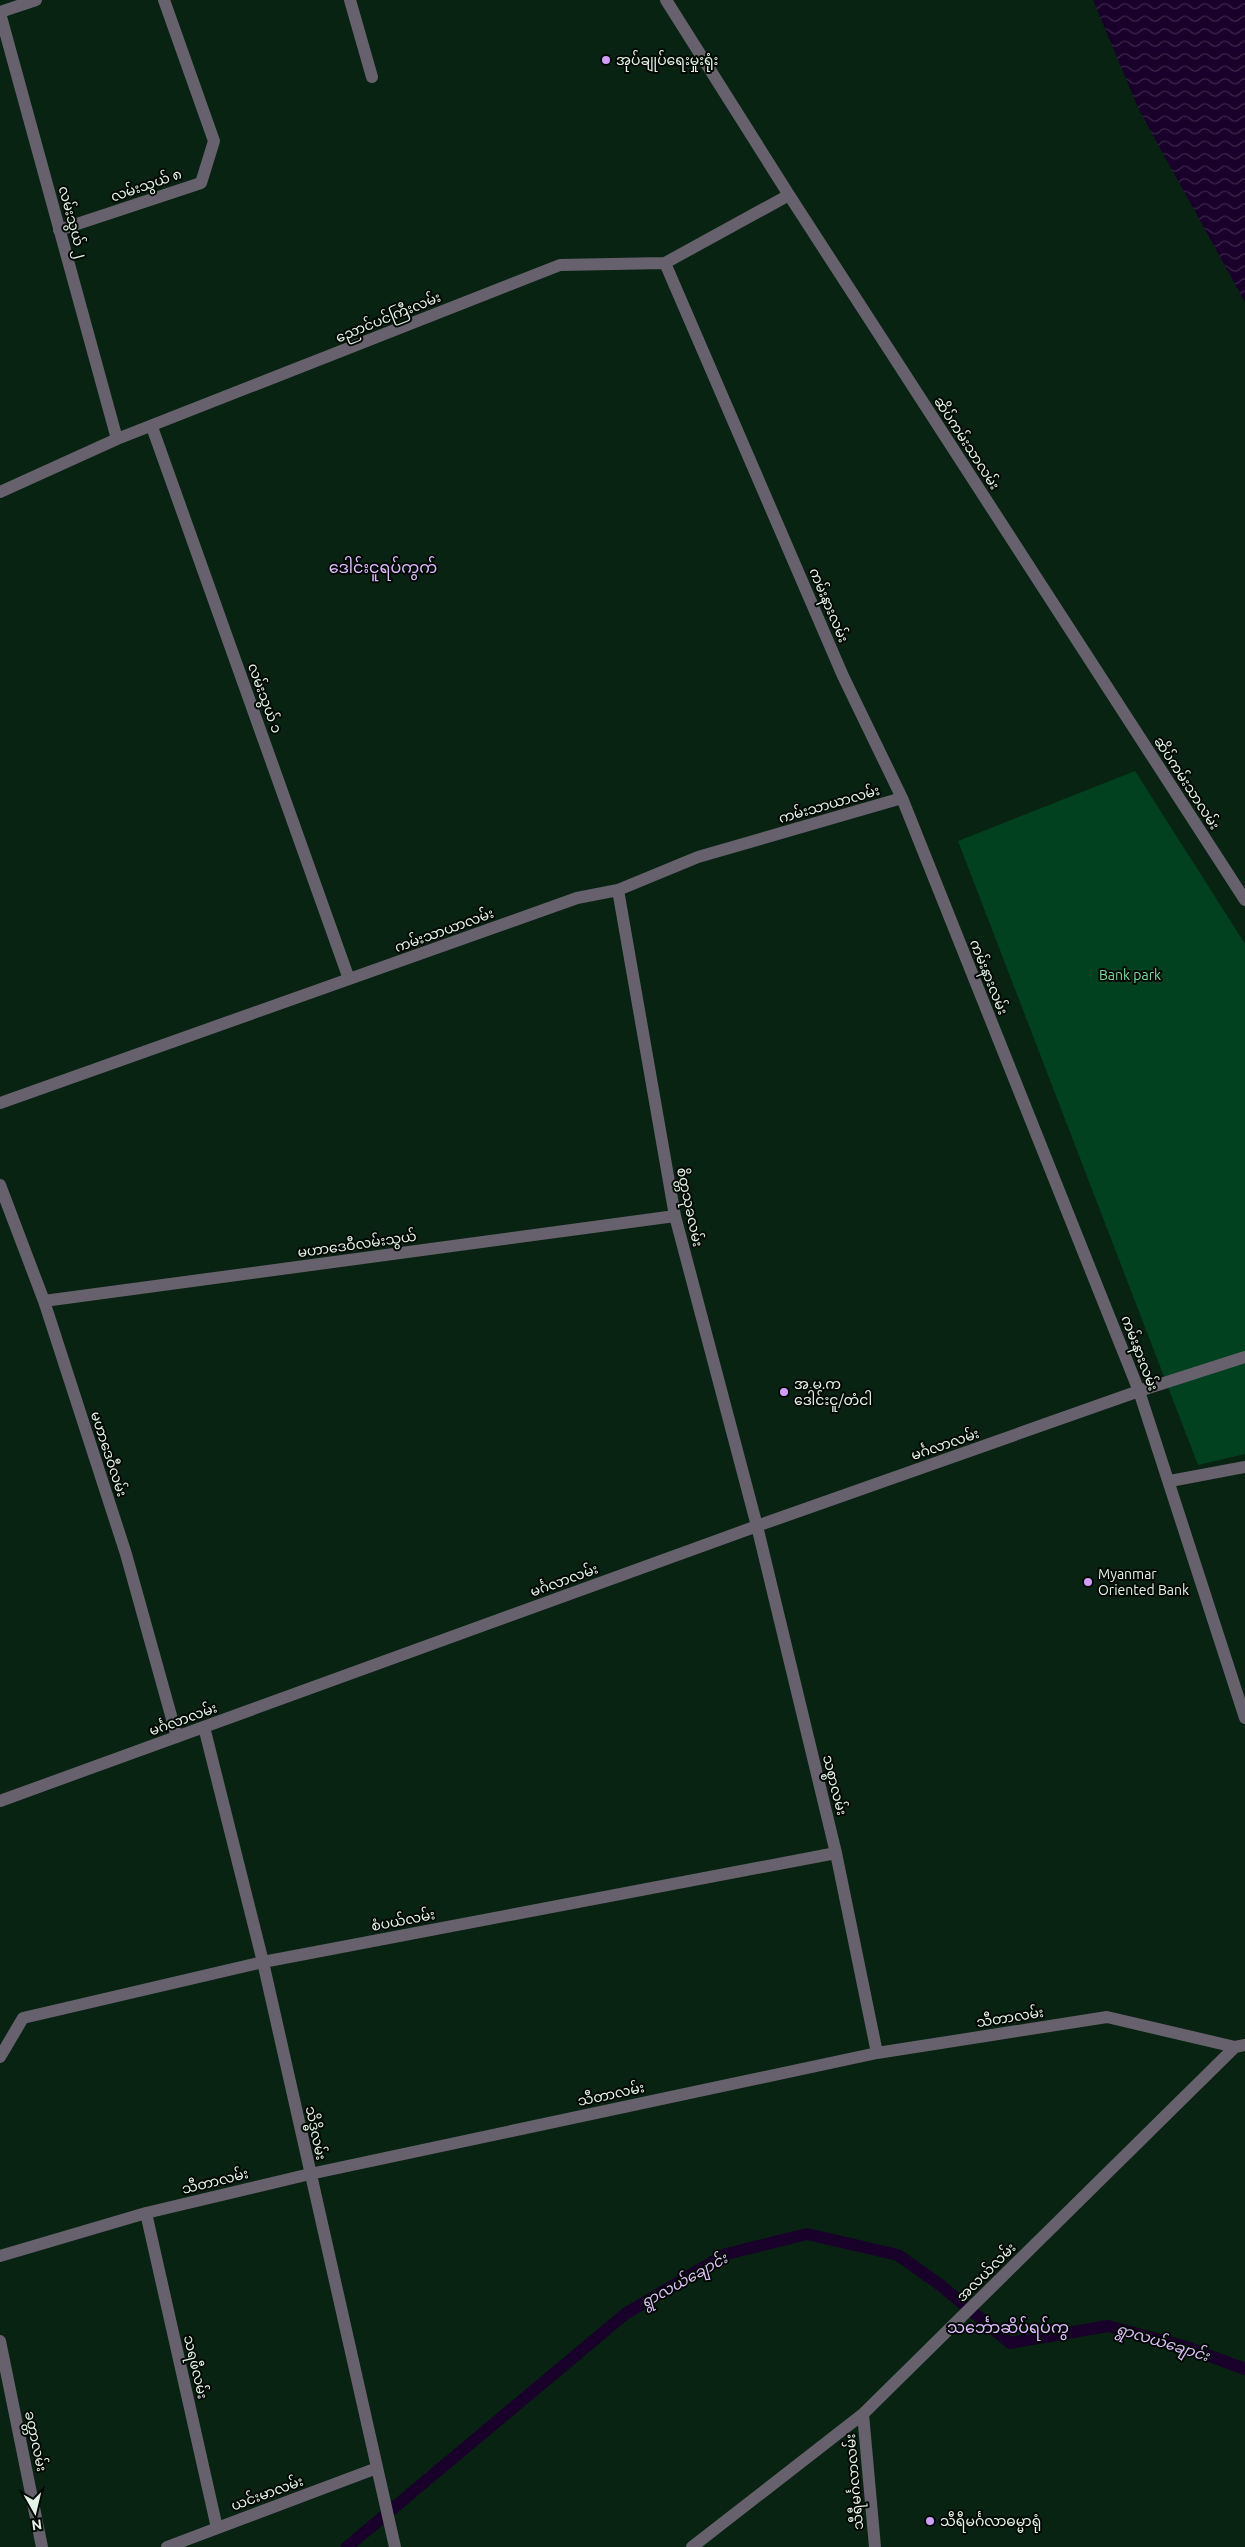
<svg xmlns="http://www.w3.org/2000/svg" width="1245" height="2547" viewBox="0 0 1245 2547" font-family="Ubuntu,'Noto Sans Myanmar',sans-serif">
<defs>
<pattern id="water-waves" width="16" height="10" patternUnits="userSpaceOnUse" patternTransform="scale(1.25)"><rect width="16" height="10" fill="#19002a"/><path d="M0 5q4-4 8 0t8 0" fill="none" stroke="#3a2649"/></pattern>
</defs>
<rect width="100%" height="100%" fill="#082312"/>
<path fill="#014120" d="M 1135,771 L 1245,944 L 1245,1454 L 1198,1465 L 958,841 Z"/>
<path fill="url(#water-waves)" d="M 1093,0 L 1245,0 L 1245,302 L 1139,110 Z"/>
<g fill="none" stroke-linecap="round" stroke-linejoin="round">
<path stroke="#19002a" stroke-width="12" d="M 347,2547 L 625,2314 L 726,2254 L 807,2234 L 898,2255 L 939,2284 L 1010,2343 L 1108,2326 L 1183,2346 L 1245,2369"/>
<path stroke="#67616d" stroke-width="12" d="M 350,0 L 372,77
M 666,0 L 789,195 L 1245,900
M 0,12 L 36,0
M 0,13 L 117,439
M 59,230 L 201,183 L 214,141 L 164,0
M 665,263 L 843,676 L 902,798 L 1139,1391 L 1245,1718
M 152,427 L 349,979
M 0,492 L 117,439 L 560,265 L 665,263 L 789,195
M 618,890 L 675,1216 L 757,1526 L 836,1853 L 877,2053
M 0,1103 L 577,898 L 618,890 L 698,857 L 902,798
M 0,1185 L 44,1301 L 126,1554 L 177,1737
M 44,1301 L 675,1216
M 1170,1481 L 1245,1467
M 204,1727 L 263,1962 L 395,2547
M 0,1801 L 757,1526 L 1139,1391 L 1245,1357
M 0,2057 L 23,2018 L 263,1962 L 836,1853
M 146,2213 L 217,2528
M 0,2256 L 146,2213 L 310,2174 L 877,2053 L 1107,2017 L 1235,2047
M 0,2341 L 42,2547
M 863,2414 L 875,2547
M 167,2547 L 377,2468
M 692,2547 L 863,2414 L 1235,2047 L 1245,2045"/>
</g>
<g fill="#d29dfd" stroke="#020904" stroke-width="2">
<circle cx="606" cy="60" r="5"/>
<circle cx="784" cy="1392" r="5"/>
<circle cx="1088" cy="1582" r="5"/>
<circle cx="930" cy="2521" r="5"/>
</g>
<g text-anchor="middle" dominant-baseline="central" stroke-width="4" stroke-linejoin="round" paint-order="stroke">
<g font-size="14" fill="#e3f3e8" stroke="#020904" text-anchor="start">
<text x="616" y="60">အုပ်ချုပ်ရေးမှုးရုံး</text>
<text x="794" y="1384">အ.မ.က<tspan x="794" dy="16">ဒေါင်းငူ/တံငါ</tspan></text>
<text x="1098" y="1574">Myanmar<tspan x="1098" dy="16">Oriented Bank</tspan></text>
<text x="940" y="2521">သီရီမင်္ဂလာဓမ္မာရုံ</text>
</g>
<g font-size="14" fill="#e3f3e8" stroke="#020904">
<text transform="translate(146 185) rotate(-19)">လမ်းသွယ် ၈</text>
<text transform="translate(73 222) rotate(75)">လမ်းသွယ် ၂</text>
<text transform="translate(388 317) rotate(-22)">ညောင်ပင်ကြီးလမ်း</text>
<text transform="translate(967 443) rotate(57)">ဆိပ်ကမ်းသာလမ်း</text>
<text transform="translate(829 605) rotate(67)">ကမ်းနားလမ်း</text>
<text transform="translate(265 698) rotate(70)">လမ်းသွယ် ၁</text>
<text transform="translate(1187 783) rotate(57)">ဆိပ်ကမ်းသာလမ်း</text>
<text transform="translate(829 804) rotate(-16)">ကမ်းသာယာလမ်း</text>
<text transform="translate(444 930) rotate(-20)">ကမ်းသာယာလမ်း</text>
<text transform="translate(989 977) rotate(68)">ကမ်းနားလမ်း</text>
<text transform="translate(690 1207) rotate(78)">စိတ္တသုခလမ်း</text>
<text transform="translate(357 1244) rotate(-8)">မဟာဒေဝီလမ်းသွယ်</text>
<text transform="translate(1140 1353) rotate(69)">ကမ်းနားလမ်း</text>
<text transform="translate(945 1444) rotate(-19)">မင်္ဂလာလမ်း</text>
<text transform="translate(109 1454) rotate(72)">မဟာဒေဝီလမ်း</text>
<text transform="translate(564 1580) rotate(-20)">မင်္ဂလာလမ်း</text>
<text transform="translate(183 1719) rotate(-20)">မင်္ဂလာလမ်း</text>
<text transform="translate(835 1785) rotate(76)">သစ္စာလမ်း</text>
<text transform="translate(403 1920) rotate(-11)">စံပယ်လမ်း</text>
<text transform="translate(1010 2017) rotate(-9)">သီတာလမ်း</text>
<text transform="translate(611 2094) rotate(-12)">သီတာလမ်း</text>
<text transform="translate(316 2133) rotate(78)">သိဒ္ဓိလမ်း</text>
<text transform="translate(215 2181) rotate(-14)">သီတာလမ်း</text>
<text transform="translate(986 2272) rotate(-45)">အလယ်လမ်း</text>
<text transform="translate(196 2367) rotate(77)">သရဖီလမ်း</text>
<text transform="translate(36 2441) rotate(78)">ခတ္တာလမ်း</text>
<text transform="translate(854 2482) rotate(-95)">သီရီမင်္ဂလာလမ်း</text>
<text transform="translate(267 2493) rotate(-20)">ယင်းမာလမ်း</text>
</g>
<g font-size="14" fill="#74e09a" stroke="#020904">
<text x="1130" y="975">Bank park</text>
</g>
<g font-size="15" font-style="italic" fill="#debff8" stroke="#020904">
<text transform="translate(684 2280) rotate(-29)">ရွာလယ်ချောင်း</text>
<text transform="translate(1163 2342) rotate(17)">ရွာလယ်ချောင်း</text>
</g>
<g font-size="16" fill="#dfbafe" stroke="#020904">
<text x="383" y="567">ဒေါင်းငူရပ်ကွက်</text>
<text x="1008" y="2327">သင်္ဘောဆိပ်ရပ်ကွ</text>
</g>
</g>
<g transform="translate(35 2512) rotate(172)" stroke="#020904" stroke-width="4" paint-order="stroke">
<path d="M0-4L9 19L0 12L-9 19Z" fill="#e3f3e8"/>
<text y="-8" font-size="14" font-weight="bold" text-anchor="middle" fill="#e3f3e8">N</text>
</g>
</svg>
